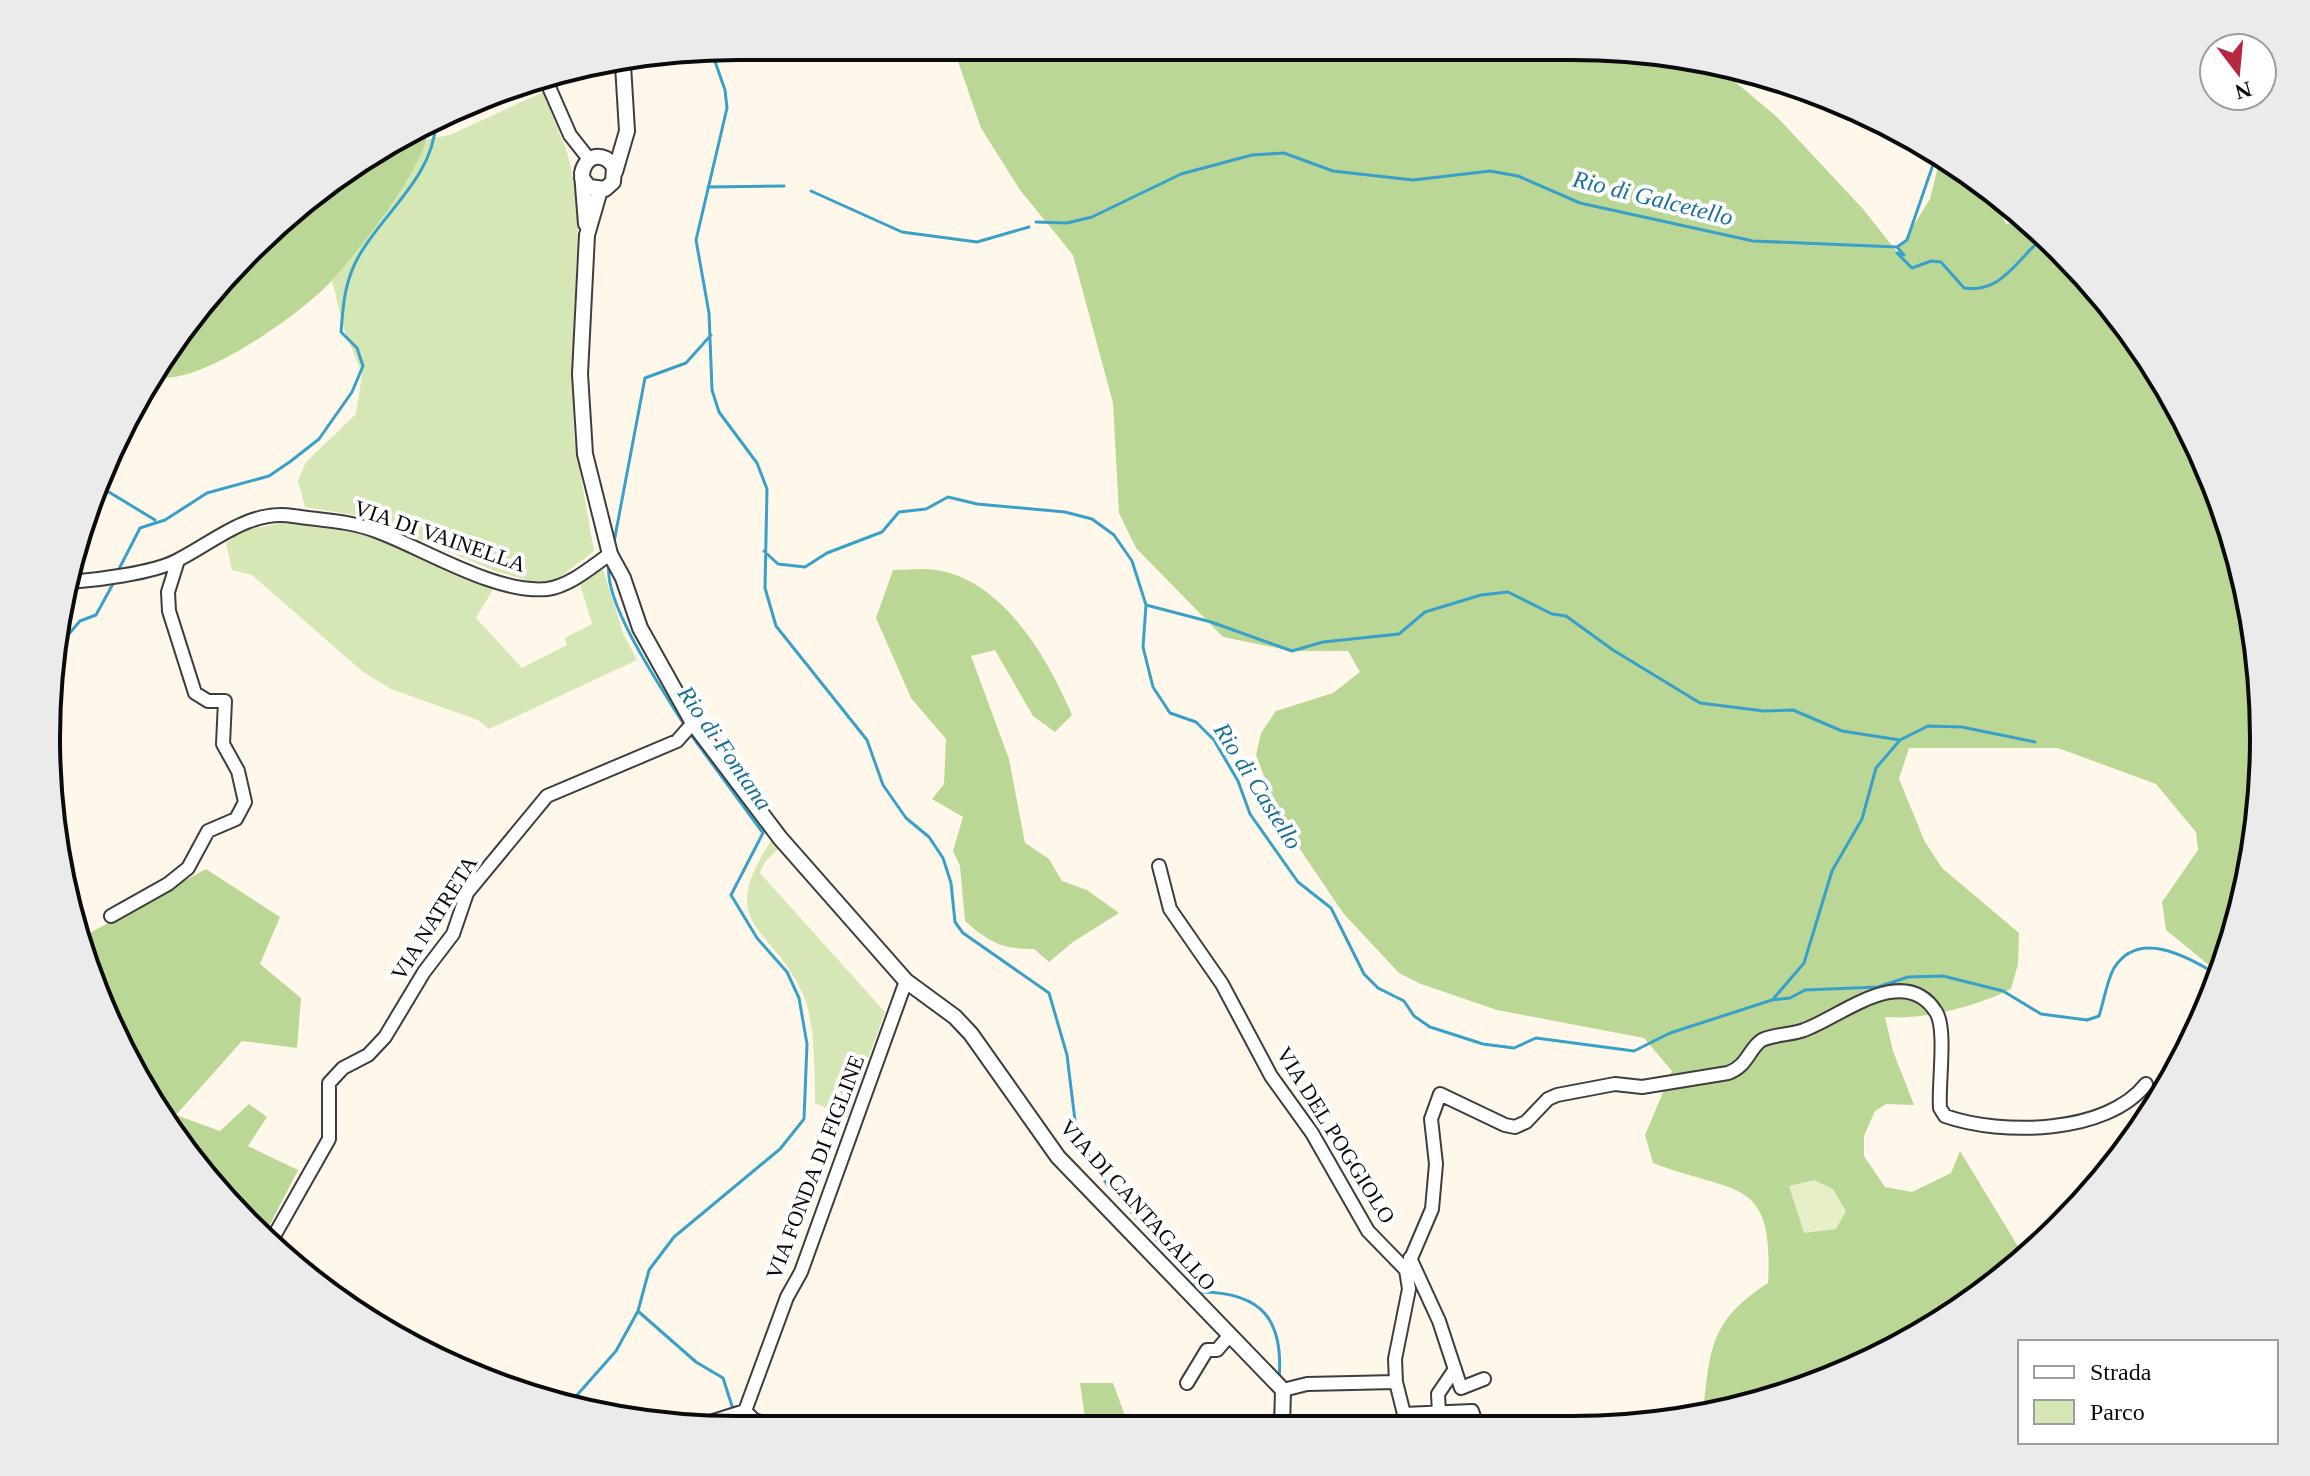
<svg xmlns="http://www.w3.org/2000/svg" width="2310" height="1476" viewBox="0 0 2310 1476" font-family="'Times New Roman',serif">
<rect width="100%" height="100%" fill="#fff8ea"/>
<path fill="#d5e7b5" d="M 543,92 L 567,152 L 579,202 L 572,370 L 574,438 L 594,551 L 555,581 L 530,581 L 495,571 L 366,517 L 305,507 L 298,481 L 306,462 L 356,414 L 362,374 L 344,329 L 332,281 L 400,189 L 428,139 L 450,135 Z
M 283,523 L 369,534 L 494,588 L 476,618 L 522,668 L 567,645 L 565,638 L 592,624 L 580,584 L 603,569 L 623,633 L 637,660 L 489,729 L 478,720 L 391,689 L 363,672 L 252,575 L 232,570 L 226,543 L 244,530 Z
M 771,841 L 778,849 L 765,862 L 760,873 L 885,1012 L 847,1118 L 815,1103 C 815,1073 815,1019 802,992 C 770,924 715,926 771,841 Z"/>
<path fill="#bbd795" d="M 953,47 L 1663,52 L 1721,70 L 1777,117 L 1863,209 L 1897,252 L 1930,199 L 1940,159 L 1990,192 L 2006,224 L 2030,219 L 2121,316 L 2192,432 L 2240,558 L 2262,692 L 2258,828 L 2227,960 L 2221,975 L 2166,930 L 2162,902 L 2198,850 L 2196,832 L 2156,784 L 2058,748 L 1909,748 L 1899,779 L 1925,842 L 1942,868 L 2019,933 L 2018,964 L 2011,989 C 1974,1007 1925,1020 1885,1017 L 1893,1051 L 1914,1105 L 1886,1104 L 1875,1111 L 1864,1136 L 1864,1156 L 1885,1187 L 1912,1192 L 1951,1173 L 1960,1151 L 2025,1258 C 1938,1338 1819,1395 1703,1414 C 1710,1350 1709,1321 1768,1283 C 1774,1175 1736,1195 1653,1163 L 1645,1135 L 1672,1071 L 1644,1038 L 1497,1010 L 1421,984 L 1399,973 L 1343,913 L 1281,821 L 1256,755 L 1261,733 L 1276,711 L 1333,693 L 1360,672 L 1348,651 L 1292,651 L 1223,637 L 1136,548 L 1119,513 L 1113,403 L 1073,255 L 1020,190 L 981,128 Z
M 431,124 C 421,173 367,240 334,278 C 306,311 199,387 157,377 L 189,316 L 353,163 Z
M 893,570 C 907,570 923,568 937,570 C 1004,581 1048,659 1072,715 L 1055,732 L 1033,716 L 995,650 L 971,656 L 1009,759 L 1025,843 L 1049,859 L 1062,881 L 1087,890 L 1119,913 L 1073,942 L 1049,962 L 1034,949 C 1001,949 989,942 965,921 L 960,866 L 953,851 L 963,817 L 932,799 L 944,784 L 946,739 L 911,698 L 876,618 Z
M 206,869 L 280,917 L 260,964 L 301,998 L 297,1048 L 242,1041 L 176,1115 L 220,1131 L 249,1104 L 267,1117 L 248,1146 L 298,1170 L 264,1236 L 139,1084 L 79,939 Z
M 1080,1383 L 1113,1383 L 1128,1424 L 1133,1426 L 1086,1426 Z"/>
<path fill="#e6efc7" d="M 1814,1180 L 1833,1189 L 1846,1211 L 1836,1229 L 1804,1233 L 1789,1186 Z"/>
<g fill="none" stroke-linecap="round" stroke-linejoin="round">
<path stroke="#39a1c9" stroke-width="3" d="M 711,50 L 725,90 L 727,108 L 696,240 L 709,313 L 712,390 L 719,412 L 757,463 L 767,489 L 765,588 L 776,626 L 867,740 L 883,785 L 906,818 L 929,837 L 943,858 L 951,883 L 955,922 L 963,933 L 1049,993 L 1067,1055 L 1077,1137 L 1108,1186 L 1203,1292 C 1262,1293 1284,1320 1279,1379
M 708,187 L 784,186
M 811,191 L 902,232 L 977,242 L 1029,227
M 1036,222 L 1067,223 L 1092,217 L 1181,174 L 1252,155 L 1284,153 L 1333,171 L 1413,180 L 1490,171 L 1518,176 L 1580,203 L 1753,241 L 1897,247 L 1904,255 L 1897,253 L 1912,268 L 1931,261 L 1941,262 L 1964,288 C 2003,294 2019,256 2045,236
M 1897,247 L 1907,240 L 1936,156
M 99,486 L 155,520
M 614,542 L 645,378 L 686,363 L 711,335
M 764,551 L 778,564 L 805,567 L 827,553 L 882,532 L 899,512 L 926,509 L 948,497 L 977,504 L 1065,512 L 1092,519 L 1114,535 L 1132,561 L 1146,605 L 1143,647 L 1153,687 L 1170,713 L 1196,722 L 1214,740 L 1238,781 L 1250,814 L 1298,882 L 1331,908 L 1364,974 L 1378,988 L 1404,1001 L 1414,1016 L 1430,1027 L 1483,1044 L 1514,1048 L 1536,1038 L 1634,1051 L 1670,1033 L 1772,1000 L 1790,998 L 1805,990 L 1878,987 L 1908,977 L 1943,976 L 2003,991 L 2041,1014 L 2087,1020 L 2099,1016 C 2104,1001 2107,980 2114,968 C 2140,927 2190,959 2220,976
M 609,565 C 603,603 664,692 685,726
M 118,571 L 140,528 L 165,520 L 207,493 L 269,476 L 291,461 L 319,439 L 352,392 L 363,366 L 357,348 L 341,332 C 343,304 345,279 360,254 C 386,210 433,177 436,122
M 1146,605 L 1211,622 L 1292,651 L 1323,642 L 1399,634 L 1425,612 L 1481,595 L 1508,592 L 1552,614 L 1566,616 L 1613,650 L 1700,703 L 1764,711 L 1793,710 L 1842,731 L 1900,740
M 56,649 L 80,621 L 96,615 L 114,582
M 49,711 L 50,678
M 1774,998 L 1804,963 L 1832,871 L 1862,819 L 1876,768 L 1900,740 L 1928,726 L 1962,727 L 2035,742
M 639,1312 L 696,1362 L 723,1378 L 733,1409
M 570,1403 L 616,1351 L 638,1311 L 649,1270 L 674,1237 L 780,1149 L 804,1119 L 807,1044 L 799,998 L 787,972 L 757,938 L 731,895 L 763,833 L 689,732
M 1271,1427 L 1276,1410"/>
<g stroke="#3e3e3e" stroke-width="16">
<path id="minor" d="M 545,78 L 570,135 L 589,159
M 70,582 C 97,580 152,573 176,561 C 213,543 248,509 293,516 C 320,520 350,521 376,531 C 425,549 495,594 547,589 C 570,586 591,567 610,554
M 1159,866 L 1170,909 L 1222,984 L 1271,1076 L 1312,1133 L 1368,1231 L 1406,1270 L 1409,1289 L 1395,1359 L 1396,1382
M 111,916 L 168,884 L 188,868 L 208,831 L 236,819 L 245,802 L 238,771 L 223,744 L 225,701 L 208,701 L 195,693 L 169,611 L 168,592 L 178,560
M 270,1243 L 329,1139 L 329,1083 L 343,1068 L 368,1055 L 385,1037 L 424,972 L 453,934 L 467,893 L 547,796 L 677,741 L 693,723
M 1410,1258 L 1439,1321 L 1461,1388 L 1484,1379
M 1406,1270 L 1432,1209 L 1436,1164 L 1431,1119 L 1440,1094 L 1505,1125 L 1515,1127 L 1526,1122 L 1548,1099 L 1557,1095 L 1615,1084 L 1642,1087 L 1728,1073 C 1748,1066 1749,1048 1762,1040 C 1774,1034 1791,1035 1804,1030 C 1839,1018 1904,961 1936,1012 C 1947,1029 1938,1085 1940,1108 L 1945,1116 C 2002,1136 2107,1134 2146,1084
M 1187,1383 L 1207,1350 L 1217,1350 L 1229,1336
M 1283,1390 L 1307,1384 L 1396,1382 L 1404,1414
M 745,1411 L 787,1297 L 801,1272 L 906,981
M 745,1411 L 754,1420 L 770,1425
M 1439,1413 L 1438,1394 L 1455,1369
M 1404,1414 L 1472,1411 L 1478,1428
M 704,1424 L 745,1411"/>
</g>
<g stroke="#3e3e3e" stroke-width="18">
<path id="tertiary" d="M 615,172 L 627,131 L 623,65
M 582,178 L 589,187 L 605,189 L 613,182 L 614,167 C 604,151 586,154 582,173 L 586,224
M 600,190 L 587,235 L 580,374 L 585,454 L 610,554 L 623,578 L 640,628 L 693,723 L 780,838 L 906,981 L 955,1017 L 971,1034 L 1058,1157 L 1283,1390 L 1282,1427"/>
</g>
<use href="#minor" stroke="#fff" stroke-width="12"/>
<use href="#tertiary" stroke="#fff" stroke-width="14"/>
</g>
<g text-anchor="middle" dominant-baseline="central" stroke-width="8" stroke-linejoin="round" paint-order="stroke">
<g font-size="22" fill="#0b0b0b" stroke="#fff">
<text transform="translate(440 536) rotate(19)">VIA DI VAINELLA</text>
<text transform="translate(434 918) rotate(-58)">VIA NATRETA</text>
<text transform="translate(1336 1135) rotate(58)">VIA DEL POGGIOLO</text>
<text transform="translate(815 1167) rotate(-69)">VIA FONDA DI FIGLINE</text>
<text transform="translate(1138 1205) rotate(48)">VIA DI CANTAGALLO</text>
</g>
<g font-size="24" font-style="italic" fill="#197099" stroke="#fff">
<text transform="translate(1653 198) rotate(14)">Rio di Galcetello</text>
<text transform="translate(725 748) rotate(55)">Rio di Fontana</text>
<text transform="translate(1258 786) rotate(58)">Rio di Castello</text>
</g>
</g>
<path d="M0 0H2310V1476H0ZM738 60H1572A678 678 0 0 1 2250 738V738A678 678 0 0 1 1572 1416H738A678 678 0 0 1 60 738V738A678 678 0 0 1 738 60Z" fill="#ebebeb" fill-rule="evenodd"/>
<path fill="none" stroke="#0b0b0b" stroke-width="4" d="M738 60H1572A678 678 0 0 1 2250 738V738A678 678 0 0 1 1572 1416H738A678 678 0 0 1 60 738V738A678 678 0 0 1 738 60Z"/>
<rect x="2018" y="1340" width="260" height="104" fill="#ffffff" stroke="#9d9d9d" stroke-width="2"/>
<rect x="2034" y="1366" width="40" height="12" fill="#ffffff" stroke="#9d9d9d" stroke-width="2"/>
<text x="2090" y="1380" font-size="24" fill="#0b0b0b">Strada</text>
<rect x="2034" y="1400" width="40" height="24" fill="#d5e7b5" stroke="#9d9d9d" stroke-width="2"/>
<text x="2090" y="1420" font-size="24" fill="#0b0b0b">Parco</text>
<g transform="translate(2238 72) rotate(164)"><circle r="38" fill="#ffffff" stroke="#9d9d9d" stroke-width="2"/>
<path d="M0-6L14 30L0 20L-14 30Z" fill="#b7283f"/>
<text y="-12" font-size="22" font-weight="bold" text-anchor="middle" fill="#0b0b0b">N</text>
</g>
</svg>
